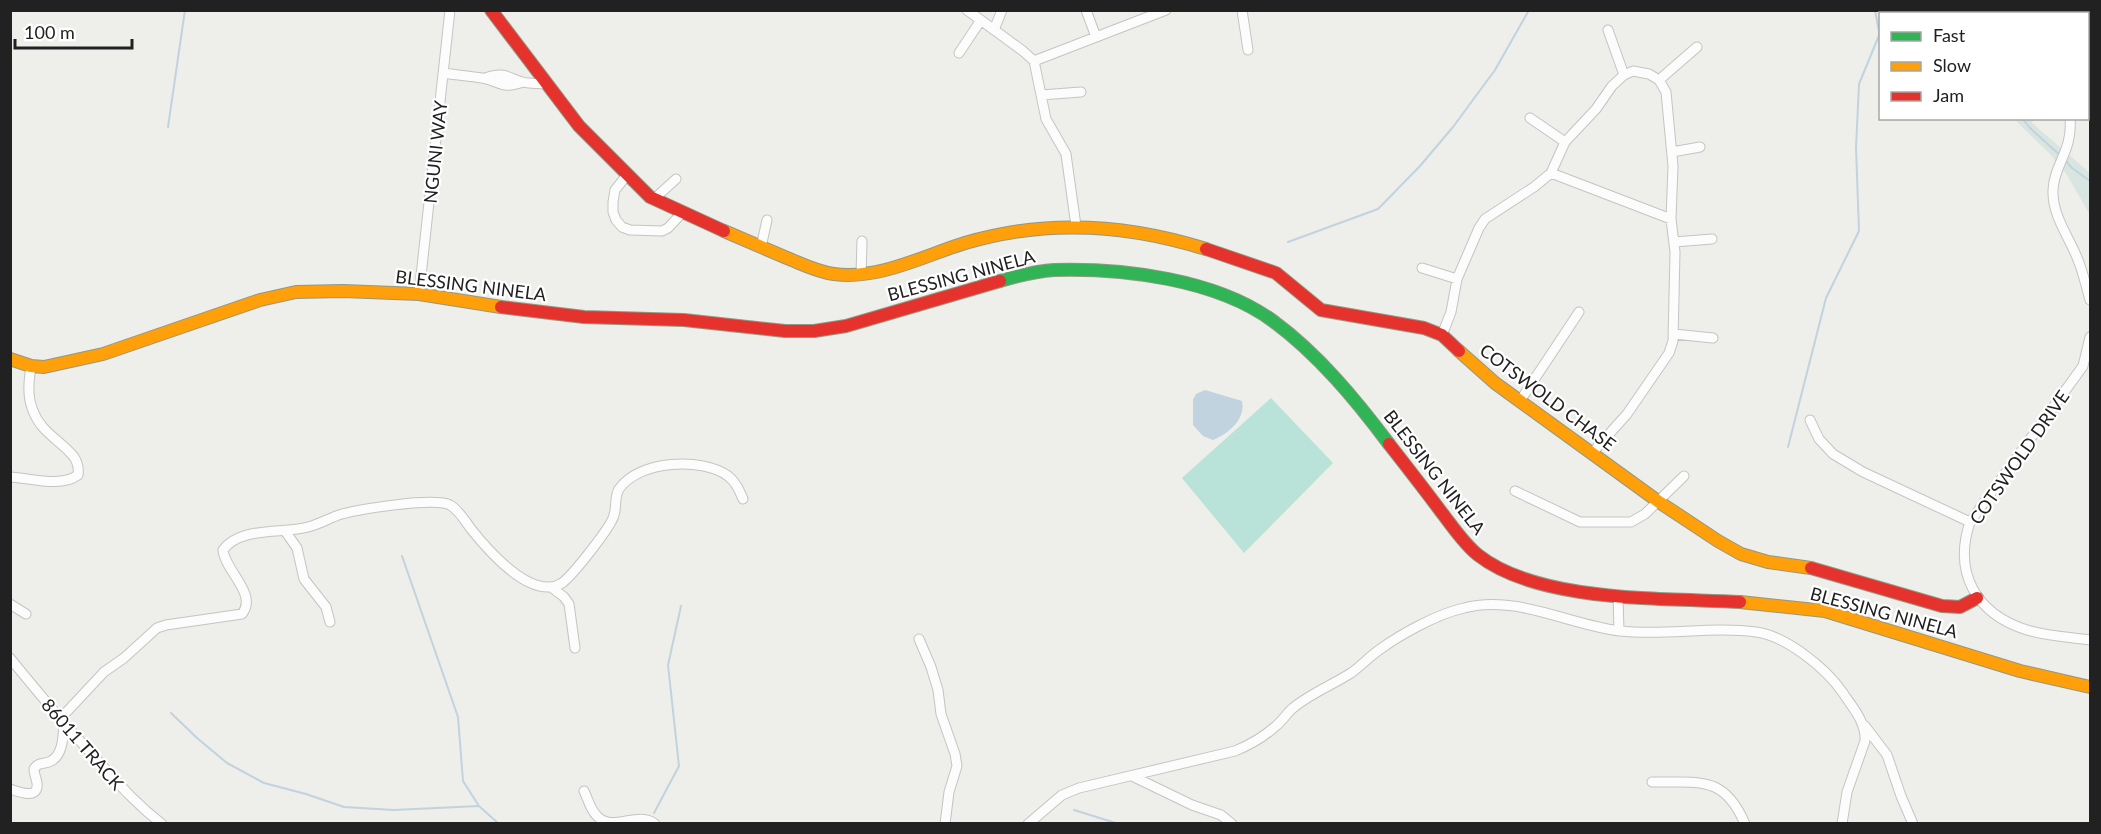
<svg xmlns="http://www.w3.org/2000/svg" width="2101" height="834" viewBox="0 0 2101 834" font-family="Lato,sans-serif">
<rect width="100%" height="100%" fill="#eeeeea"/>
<path fill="#d9e5e0" d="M 2014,119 L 2033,119 L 2032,123 L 2090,173 L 2090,215 L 2067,175 L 2050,154 Z"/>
<path fill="#b9e2d8" d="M 1271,398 L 1333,463 L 1244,553 L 1182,478 Z"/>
<path fill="#c0d3df" d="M 1205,390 L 1242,401 C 1246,419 1228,434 1213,440 L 1203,436 L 1193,425 L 1193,400 L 1196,394 Z"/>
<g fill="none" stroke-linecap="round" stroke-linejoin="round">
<path stroke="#c0d3df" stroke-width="2" d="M 1875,10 L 1880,37
M 2022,118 L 2030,128 L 2061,156
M 168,127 L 185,10
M 2065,160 L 2072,168 L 2090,181
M 1288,242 L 1378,209 L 1420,166 L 1453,127 L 1495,70 L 1529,10
M 1788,447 L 1826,298 L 1859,231 L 1856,148 L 1859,84 L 1880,33
M 402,556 L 458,717 L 463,781 L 479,806 L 499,824
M 171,713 L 197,738 L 227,763 L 264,783 L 306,794 L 344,807 L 394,810 L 479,806
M 1074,810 L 1119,824
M 654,813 L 679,766 L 668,665 L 681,606"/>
<g stroke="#c4c4c2" stroke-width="11">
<path id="street" d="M 967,10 L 1023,51 L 1034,61 L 1046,119 L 1066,154 L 1076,226
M 1086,10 L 1096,37
M 1242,10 L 1248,50
M 2044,10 L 2044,14
M 2059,10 L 2060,14
M 994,30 L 1002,10
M 1608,30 L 1624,75
M 959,53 L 981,20
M 1034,61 L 1166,10
M 443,73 C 456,75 469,76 482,78 C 501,81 500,90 523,82
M 2088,77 L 2090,79
M 485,78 C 504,72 505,76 522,82 C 529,84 539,83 546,84
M 1659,80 L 1697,47
M 1041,95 L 1081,92
M 1530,118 L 1565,142
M 2070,118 C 2073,151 2054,164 2053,190 C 2052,216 2069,236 2078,260 C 2083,272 2086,286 2090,300
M 1672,152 L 1700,147
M 1551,173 L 1671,219
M 627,175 L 615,190 L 613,202 L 613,212 L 616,220 L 622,227 L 630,230 L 662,231 L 668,228 L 682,213
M 654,199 L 676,179
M 1674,242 L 1712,239
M 761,247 L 767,220
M 1422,268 L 1457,279
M 861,275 L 862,241
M 419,294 L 450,10
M 1674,334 L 1713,338
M 1442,335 L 1451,312 L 1457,279 L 1479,228 L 1485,219 L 1534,187 L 1551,173 L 1565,142 L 1596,109 L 1612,86 L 1624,75 L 1633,71 L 1649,74 L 1659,80 L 1666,92 L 1673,166 L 1671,219 L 1675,252 L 1673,341 L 1669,353 L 1627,414 L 1593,452
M 2090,337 L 2083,366 L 1970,522 C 1953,573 1976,614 2027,630 C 2047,636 2069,637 2090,640
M 1520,401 L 1579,312
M 1810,420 L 1819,439 L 1833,454 L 1863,472 L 1970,522
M 10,477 C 31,478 60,488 78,475 C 79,468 78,463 74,457 C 60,439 41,434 32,408 C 27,394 29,380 31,366
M 1515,491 L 1580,522 L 1631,522 L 1645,514 L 1684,476
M 285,531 L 297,548 L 304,579 L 326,607 L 330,622
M 551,587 L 564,597 L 569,604 L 575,648
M 1618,596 L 1619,631
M 10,604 L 26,614
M 919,639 L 931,667 L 938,690 L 941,714 L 955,754 L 957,766 L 949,792 L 945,824
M 10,658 C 36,690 62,721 89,751 C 114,778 132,801 162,824
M 60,719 L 104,672 L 124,658 L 157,628 L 166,625 L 242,614 C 258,594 225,571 223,550 C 240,526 283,534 308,527 C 320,524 331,517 342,514 C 361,509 434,497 450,505 C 459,510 465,521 471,529 C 487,549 521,588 549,587 C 553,587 559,585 562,583 C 572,576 612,526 614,515 C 617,506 614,497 619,489 C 639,460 702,457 728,476 C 736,482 739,490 743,499
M 1865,726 L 1887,755 L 1901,796 L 1913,824
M 1132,776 L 1192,805 L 1221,815 L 1232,824
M 1652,782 C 1698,783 1724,774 1745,824
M 10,789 C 19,792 39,800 37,783 C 36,777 34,774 34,769 C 39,761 44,765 51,761 C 63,755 63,736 64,725
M 584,791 C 588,799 590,809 597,816 C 612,833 638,810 655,824
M 1028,824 L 1062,795 L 1079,788 L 1235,751 C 1252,744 1264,737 1277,725 C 1283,720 1287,713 1293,708 C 1310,694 1332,685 1351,673 C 1361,666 1369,657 1379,650 C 1401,634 1437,614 1464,608 C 1516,594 1569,625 1620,631 C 1665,636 1711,626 1756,632 C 1786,636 1826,668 1843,693 C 1853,708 1866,722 1865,741 L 1847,792 L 1842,824"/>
</g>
<g stroke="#929883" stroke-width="14">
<path id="fast" d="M 1000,281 C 1017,276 1036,271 1054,270 C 1123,268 1216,279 1273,321 C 1318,354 1356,400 1389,444"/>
</g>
<g stroke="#929883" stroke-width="14">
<path id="slow" d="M 724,231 C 745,240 766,249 787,258 C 802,264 817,272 834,274 C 879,280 923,256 965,243 C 1046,219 1127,224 1206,249
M 1459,351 L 1495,383 L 1659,502 L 1718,541 L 1741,554 L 1768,562 L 1811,568
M 10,359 L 31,366 L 44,367 L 103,354 L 260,300 L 296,292 L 343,291 L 419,294 L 501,307
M 1740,602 L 1825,611 L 2020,671 L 2090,687"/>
</g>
<g stroke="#929883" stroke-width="14">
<path id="jam" d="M 491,10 L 579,126 L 650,197 L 724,231
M 1206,249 L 1276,273 L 1321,310 L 1424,328 L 1442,335 L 1459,351
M 501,307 L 584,317 L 684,320 L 785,331 L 814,331 L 846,326 L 1000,281
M 1389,444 C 1407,467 1425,490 1442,513 C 1453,527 1464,544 1478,555 C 1539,603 1665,598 1740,602
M 1811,568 L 1942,606 L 1960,607 L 1977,598"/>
</g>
<use href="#street" stroke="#fcfcfc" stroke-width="9"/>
<use href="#fast" stroke="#30b455" stroke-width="12"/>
<use href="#slow" stroke="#ff9f0a" stroke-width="12"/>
<use href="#jam" stroke="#e5322d" stroke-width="12"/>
</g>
<g text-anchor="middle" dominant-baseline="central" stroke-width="4.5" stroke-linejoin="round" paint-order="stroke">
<g font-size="18" fill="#212121" stroke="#fff">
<text transform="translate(435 152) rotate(-84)">NGUNI WAY</text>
<text transform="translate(961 275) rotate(-15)">BLESSING NINELA</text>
<text transform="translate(471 285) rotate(7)">BLESSING NINELA</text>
<text transform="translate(1548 397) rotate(37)">COTSWOLD CHASE</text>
<text transform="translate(2019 457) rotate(-55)">COTSWOLD DRIVE</text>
<text transform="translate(1435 472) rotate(52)">BLESSING NINELA</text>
<text transform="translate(1884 612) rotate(15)">BLESSING NINELA</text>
<text transform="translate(83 744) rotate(49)">86011 TRACK</text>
</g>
</g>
<rect width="2101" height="834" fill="none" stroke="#212121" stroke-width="24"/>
<rect x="1879" y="12" width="210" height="108" fill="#ffffff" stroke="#a6a6a6" stroke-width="1.5"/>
<rect x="1891" y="32" width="30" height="9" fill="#30b455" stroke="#a6a6a6" stroke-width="1.5"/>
<text x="1933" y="42" font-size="18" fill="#212121">Fast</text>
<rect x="1891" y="62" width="30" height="9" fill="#ff9f0a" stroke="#a6a6a6" stroke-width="1.5"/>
<text x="1933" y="72" font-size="18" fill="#212121">Slow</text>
<rect x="1891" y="92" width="30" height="9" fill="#e5322d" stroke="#a6a6a6" stroke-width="1.5"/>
<text x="1933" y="102" font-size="18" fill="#212121">Jam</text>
<path d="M15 39v9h117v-9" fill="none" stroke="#212121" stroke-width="3"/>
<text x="24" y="39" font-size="18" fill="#212121" stroke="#ffffff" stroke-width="4.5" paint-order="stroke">100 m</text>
</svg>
